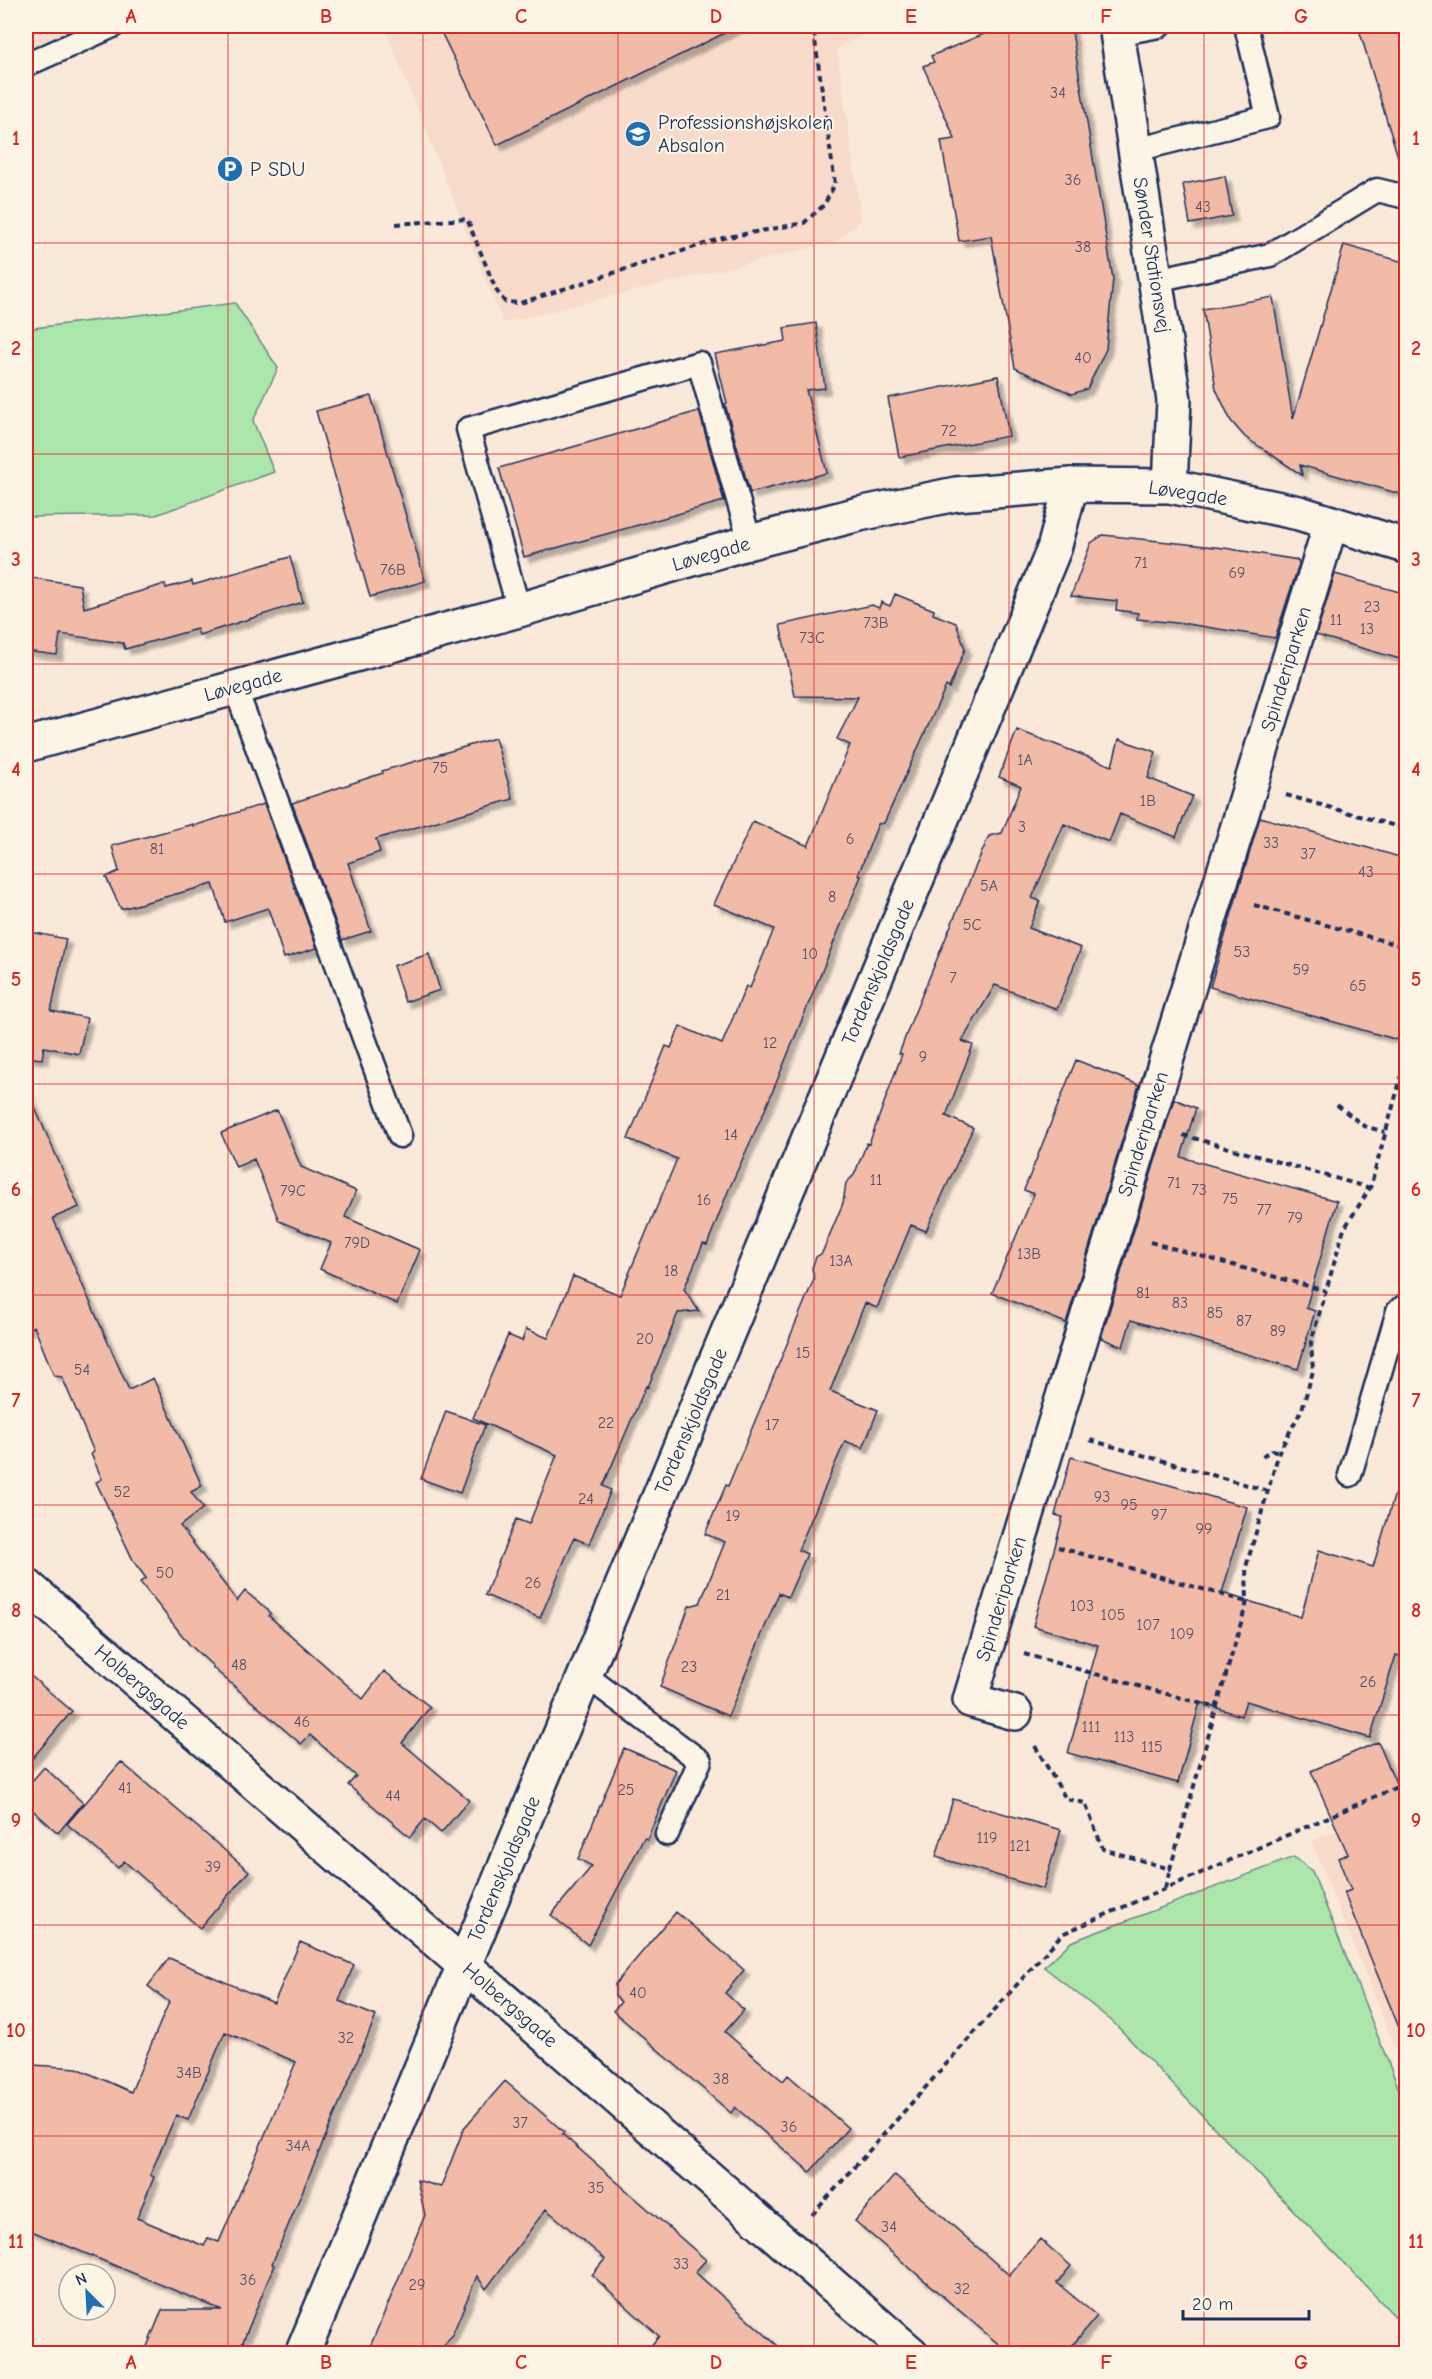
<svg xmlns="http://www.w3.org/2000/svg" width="1432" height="2379" viewBox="0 0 1432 2379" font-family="'Comic Neue',sans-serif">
<defs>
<filter id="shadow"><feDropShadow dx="5.5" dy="5.5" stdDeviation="1.5" flood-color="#0004"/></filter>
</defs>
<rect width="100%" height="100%" fill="#fae9d9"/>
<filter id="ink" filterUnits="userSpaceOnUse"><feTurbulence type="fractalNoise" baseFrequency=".0167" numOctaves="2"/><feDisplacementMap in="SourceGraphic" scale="12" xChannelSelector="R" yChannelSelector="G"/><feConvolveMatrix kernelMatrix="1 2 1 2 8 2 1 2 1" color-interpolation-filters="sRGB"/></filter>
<g filter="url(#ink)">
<path fill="#f8dbca" d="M 26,26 L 84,26 L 26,49 Z
M 384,26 L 881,26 L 837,48 L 861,220 L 835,242 L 503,323 Z
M 1406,1801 L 1406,2074 L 1311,1841 Z"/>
<path fill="#ace6ab" stroke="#648a84" stroke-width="1.5" d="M 235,303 L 278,368 L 253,421 L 274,472 L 156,515 L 26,517 L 26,329 Z
M 1294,1857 L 1312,1871 L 1406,2107 L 1406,2328 L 1113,2022 L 1044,1967 L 1071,1942 Z"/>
<path fill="#f2bba7" stroke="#1b2f5e" stroke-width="1.5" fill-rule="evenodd" filter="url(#shadow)" d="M 438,26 L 739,26 L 497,145 Z
M 1003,26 L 1071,26 L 1113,279 L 1106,349 L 1087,389 L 1072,394 L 1015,368 L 991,236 L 959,241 L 941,141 L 955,139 L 923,66 L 934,62 L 931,56 Z
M 1358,26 L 1407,26 L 1407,156 L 1398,157 Z
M 1225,176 L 1232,216 L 1190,224 L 1183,184 Z
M 1344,245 L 1407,263 L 1407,496 L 1300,465 L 1302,475 L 1245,437 L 1231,421 L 1216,389 L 1203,309 L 1273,297 L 1293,419 Z
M 816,323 L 825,388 L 806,390 L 827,473 L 750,493 L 725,404 L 727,403 L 715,354 L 786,341 L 784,328 Z
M 998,376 L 1009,436 L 899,457 L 888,398 Z
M 371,396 L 425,581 L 370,597 L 316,411 Z
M 699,411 L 724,501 L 524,557 L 499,468 Z
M 1103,535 L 1224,548 L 1298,560 L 1299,564 L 1275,638 L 1187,624 L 1137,619 L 1138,613 L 1116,610 L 1117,601 L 1071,596 L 1091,543 Z
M 290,557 L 303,602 L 199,635 L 197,629 L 125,649 L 123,643 L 60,634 L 57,655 L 26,651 L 26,577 L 80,585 L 84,608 L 165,584 L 166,588 L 192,581 L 193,585 Z
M 1335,574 L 1407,594 L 1407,661 L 1316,635 Z
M 895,594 L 934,610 L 933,614 L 956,623 L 965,649 L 949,688 L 946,686 L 884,823 L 878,824 L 858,875 L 861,876 L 767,1105 L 729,1189 L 707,1245 L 703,1244 L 684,1289 L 699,1311 L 678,1313 L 648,1387 L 646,1386 L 603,1486 L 611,1490 L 589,1544 L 574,1538 L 540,1618 L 485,1595 L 516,1519 L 529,1524 L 557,1455 L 473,1418 L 508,1335 L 522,1341 L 526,1329 L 548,1338 L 573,1276 L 620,1295 L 677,1159 L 628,1139 L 666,1046 L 671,1048 L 680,1026 L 722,1044 L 746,986 L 750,988 L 774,929 L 714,904 L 753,821 L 808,846 L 850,745 L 837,739 L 858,697 L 795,696 L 780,625 L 872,605 L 879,608 L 881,602 L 890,606 Z
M 1017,730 L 1112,766 L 1119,739 L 1156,752 L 1148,778 L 1192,796 L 1176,837 L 1120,814 L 1109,842 L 1064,824 L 1032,898 L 1040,901 L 1029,928 L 1081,948 L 1057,1009 L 995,985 L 962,1041 L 973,1045 L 946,1116 L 973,1128 L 926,1231 L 911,1225 L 877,1308 L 865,1303 L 830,1391 L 878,1410 L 863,1448 L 845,1441 L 798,1550 L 807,1554 L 788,1597 L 779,1593 L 728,1716 L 660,1687 L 689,1606 L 700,1603 L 725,1542 L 705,1534 L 726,1485 L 728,1486 L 814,1279 L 812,1268 L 816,1257 L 822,1253 L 843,1203 L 846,1183 L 854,1175 L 867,1143 L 869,1144 L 902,1054 L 899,1054 L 912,1019 L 974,870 L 989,836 L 1002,833 L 1021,786 L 999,777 Z
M 495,738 L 513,799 L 376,839 L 380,852 L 348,863 L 371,931 L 342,940 L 292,803 L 383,773 L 382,771 Z
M 264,804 L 317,948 L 284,958 L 268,908 L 225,922 L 213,884 L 121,909 L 106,877 L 119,871 L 112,846 L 193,824 L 193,826 Z
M 1260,817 L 1407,859 L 1407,1010 L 1398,1040 L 1210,987 Z
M 26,931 L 66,939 L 51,1011 L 87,1018 L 79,1054 L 44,1047 L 42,1059 L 26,1057 Z
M 429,954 L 440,990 L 405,1002 L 393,966 Z
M 1076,1060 L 1139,1085 L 1066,1323 L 992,1293 L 1034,1194 L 1024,1190 Z
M 26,1088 L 79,1207 L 53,1218 L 129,1390 L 153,1378 L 202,1486 L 191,1492 L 203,1508 L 180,1526 L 237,1601 L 245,1591 L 271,1613 L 269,1616 L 363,1699 L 384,1671 L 430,1707 L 402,1743 L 469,1800 L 441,1833 L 425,1819 L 410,1837 L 348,1785 L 356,1776 L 310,1735 L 301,1744 L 212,1667 L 213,1666 L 189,1644 L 140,1582 L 146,1578 L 134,1562 L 96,1482 L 102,1479 L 91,1454 L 94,1452 L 62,1377 L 54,1376 L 34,1326 L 26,1330 Z
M 1174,1099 L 1196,1108 L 1181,1157 L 1337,1201 L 1306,1308 L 1315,1311 L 1298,1369 L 1131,1320 L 1123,1347 L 1101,1338 Z
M 277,1110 L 301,1167 L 356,1191 L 345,1217 L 420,1250 L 397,1304 L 320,1269 L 331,1243 L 279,1221 L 254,1159 L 236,1167 L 221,1133 Z
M 446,1411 L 485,1425 L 460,1493 L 421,1479 Z
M 1071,1457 L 1247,1507 L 1222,1593 L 1301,1617 L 1319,1550 L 1373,1567 L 1398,1483 L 1407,1484 L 1407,1658 L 1396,1655 L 1370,1738 L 1246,1701 L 1241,1716 L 1200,1702 L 1178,1783 L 1068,1753 L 1098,1645 L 1033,1626 L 1063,1517 L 1055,1515 Z
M 26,1672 L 72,1711 L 26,1766 Z
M 1378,1742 L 1407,1808 L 1405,2042 L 1344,1893 L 1351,1890 L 1338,1858 L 1348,1854 L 1311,1771 Z
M 624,1748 L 676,1770 L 647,1839 L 644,1838 L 588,1945 L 551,1915 L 592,1866 L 578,1859 Z
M 121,1762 L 249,1871 L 200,1928 L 124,1861 L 118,1868 L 67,1824 Z
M 44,1767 L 83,1803 L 58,1833 L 26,1804 L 26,1788 Z
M 953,1799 L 1061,1830 L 1043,1889 L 936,1857 Z
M 676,1912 L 744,1970 L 725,1993 L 744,2010 L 725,2032 L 783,2081 L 788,2075 L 848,2128 L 810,2172 L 735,2107 L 731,2113 L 613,2011 L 621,2002 L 615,1996 L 615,1984 Z
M 300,1942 L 354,1965 L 339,2001 L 376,2016 L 272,2264 L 274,2265 L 238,2354 L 144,2354 L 162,2310 L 222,2310 L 29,2230 L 26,2199 L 26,2131 L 34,2065 L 77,2068 L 131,2092 L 169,2002 L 148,1986 L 169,1958 L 274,2003 ZM 225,2032 L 296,2062 L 219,2242 L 208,2238 L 204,2246 L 137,2218 L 154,2177 L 150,2175 L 176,2115 L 188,2120 Z
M 505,2081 L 564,2132 L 562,2134 L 706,2260 L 695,2272 L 787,2354 L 644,2354 L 659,2336 L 592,2275 L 605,2259 L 546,2209 L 486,2289 L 477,2276 L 453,2333 L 438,2354 L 367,2354 L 425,2215 L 417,2180 L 441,2187 L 464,2128 Z
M 895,2175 L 1009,2275 L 1040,2239 L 1071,2266 L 1057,2283 L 1097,2316 L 1065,2354 L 1010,2354 L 855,2221 Z"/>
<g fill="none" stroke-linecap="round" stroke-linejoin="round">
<g stroke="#1b2f5e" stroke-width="27">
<path id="service" d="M 1117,34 L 1159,26
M 26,65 L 113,26
M 1136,150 L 1268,117 L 1246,26
M 1156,280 L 1270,255 L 1377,190 L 1406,197
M 519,610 L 468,429 L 699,363 L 750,542
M 235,687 L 400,1136
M 1350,1475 L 1398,1311 L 1406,1305
M 585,1675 L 700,1761 L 667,1834"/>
</g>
<g stroke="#1b2f5e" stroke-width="38">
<path id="minor" d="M 26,1585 L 912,2354
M 1015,1713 L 970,1700 L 1331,523
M 302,2354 L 1021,629 L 1054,549 L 1071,485"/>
</g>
<g stroke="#1b2f5e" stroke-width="38">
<path id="tertiary" d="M 1116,26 L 1174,400 L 1170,486
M 26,745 L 519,610 L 750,542 L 859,514 L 956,494 L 1071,485 L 1170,486 L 1299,513 L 1406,546"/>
</g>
<path stroke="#1b2f5e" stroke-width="4" stroke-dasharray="6 4.5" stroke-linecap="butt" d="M 396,224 L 467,219 L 496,290 L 505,302 L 520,303 L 723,238 L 804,223 L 824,205 L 835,184 L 813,26
M 1286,795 L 1406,829
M 1254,905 L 1406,947
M 1337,1105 L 1364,1126 L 1385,1132
M 1183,1135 L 1370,1188
M 1150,1242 L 1326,1291
M 1090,1440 L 1268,1491
M 1262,1456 L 1273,1450 L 1279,1452
M 1058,1547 L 1247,1602
M 1024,1654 L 1217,1708
M 1035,1746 L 1066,1799 L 1085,1803 L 1103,1849 L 1170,1869 L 1247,1602 L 1246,1567 L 1279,1452 L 1302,1409 L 1313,1371 L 1311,1342 L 1344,1229 L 1370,1188 L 1406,1060
M 1165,1888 L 1170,1869
M 812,2215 L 1062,1934 L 1406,1783"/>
<use href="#service" stroke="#fcf5e5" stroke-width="22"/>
<use href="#minor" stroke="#fcf5e5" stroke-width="33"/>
<use href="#tertiary" stroke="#fcf5e5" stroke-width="33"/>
</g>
</g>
<path fill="none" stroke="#d62828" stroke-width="1.5" stroke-opacity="0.55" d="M 228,26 L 228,2354M 423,26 L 423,2354M 618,26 L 618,2354M 814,26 L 814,2354M 1009,26 L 1009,2354M 1204,26 L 1204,2354M 26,243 L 1406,243M 26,454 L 1406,454M 26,664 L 1406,664M 26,874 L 1406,874M 26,1084 L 1406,1084M 26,1295 L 1406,1295M 26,1505 L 1406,1505M 26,1715 L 1406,1715M 26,1925 L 1406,1925M 26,2136 L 1406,2136"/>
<defs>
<g id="university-disc" transform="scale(1.35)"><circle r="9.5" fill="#1f6fb2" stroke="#fcf5e5"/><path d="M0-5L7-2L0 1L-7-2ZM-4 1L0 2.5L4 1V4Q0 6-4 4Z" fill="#fff"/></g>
<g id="parking-disc" transform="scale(1.35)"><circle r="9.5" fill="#1f6fb2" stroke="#fcf5e5"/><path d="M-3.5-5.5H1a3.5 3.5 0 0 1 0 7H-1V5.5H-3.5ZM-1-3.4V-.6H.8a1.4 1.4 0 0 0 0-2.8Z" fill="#fff"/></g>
</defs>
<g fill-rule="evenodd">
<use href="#university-disc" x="638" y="134"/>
<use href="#parking-disc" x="230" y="169"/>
</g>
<g text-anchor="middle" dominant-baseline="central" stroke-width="4.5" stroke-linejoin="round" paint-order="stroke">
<g font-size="16" fill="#515270">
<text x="1058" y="93">34</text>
<text x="1073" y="180">36</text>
<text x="1203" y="207">43</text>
<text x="1083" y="247">38</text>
<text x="1083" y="358">40</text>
<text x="949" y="431">72</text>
<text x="1141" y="563">71</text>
<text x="393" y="570">76B</text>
<text x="1237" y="573">69</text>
<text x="1372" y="607">23</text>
<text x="1336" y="620">11</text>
<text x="876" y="623">73B</text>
<text x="1367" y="629">13</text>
<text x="812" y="638">73C</text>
<text x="1025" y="760">1A</text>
<text x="440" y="768">75</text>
<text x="1148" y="801">1B</text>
<text x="1022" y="827">3</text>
<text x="850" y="839">6</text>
<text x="1271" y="843">33</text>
<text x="157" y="849">81</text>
<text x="1308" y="854">37</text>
<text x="1366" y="872">43</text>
<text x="989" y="886">5A</text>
<text x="832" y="897">8</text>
<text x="972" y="925">5C</text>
<text x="1242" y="952">53</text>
<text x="810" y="954">10</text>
<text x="1301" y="970">59</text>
<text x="953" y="978">7</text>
<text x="1358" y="986">65</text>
<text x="770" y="1043">12</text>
<text x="923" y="1057">9</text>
<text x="731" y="1135">14</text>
<text x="876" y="1180">11</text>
<text x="1174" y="1183">71</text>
<text x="1199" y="1190">73</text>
<text x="293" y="1191">79C</text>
<text x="1230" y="1199">75</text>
<text x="704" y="1200">16</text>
<text x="1264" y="1210">77</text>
<text x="1295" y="1218">79</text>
<text x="357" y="1243">79D</text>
<text x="1029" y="1254">13B</text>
<text x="841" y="1261">13A</text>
<text x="671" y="1271">18</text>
<text x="1143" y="1293">81</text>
<text x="1180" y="1303">83</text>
<text x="1215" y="1313">85</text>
<text x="1244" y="1321">87</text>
<text x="1278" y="1331">89</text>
<text x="645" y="1339">20</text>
<text x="803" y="1353">15</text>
<text x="82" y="1370">54</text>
<text x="606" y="1423">22</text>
<text x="772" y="1425">17</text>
<text x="122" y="1492">52</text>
<text x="1102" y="1497">93</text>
<text x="586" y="1499">24</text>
<text x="1129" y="1505">95</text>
<text x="1159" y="1515">97</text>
<text x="733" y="1516">19</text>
<text x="1204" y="1529">99</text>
<text x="165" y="1573">50</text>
<text x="533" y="1583">26</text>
<text x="723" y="1595">21</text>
<text x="1082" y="1606">103</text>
<text x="1113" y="1615">105</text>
<text x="1148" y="1625">107</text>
<text x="1182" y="1634">109</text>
<text x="239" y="1665">48</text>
<text x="689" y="1667">23</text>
<text x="1368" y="1682">26</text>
<text x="302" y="1722">46</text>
<text x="1091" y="1727">111</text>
<text x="1124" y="1737">113</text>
<text x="1152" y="1747">115</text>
<text x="125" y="1788">41</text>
<text x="626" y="1790">25</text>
<text x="393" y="1796">44</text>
<text x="987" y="1838">119</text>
<text x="1020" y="1846">121</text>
<text x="213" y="1867">39</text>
<text x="638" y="1993">40</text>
<text x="346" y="2038">32</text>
<text x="189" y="2073">34B</text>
<text x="721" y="2079">38</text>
<text x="520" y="2123">37</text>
<text x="789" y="2127">36</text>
<text x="298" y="2146">34A</text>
<text x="596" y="2188">35</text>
<text x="889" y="2227">34</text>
<text x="681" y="2264">33</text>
<text x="248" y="2280">36</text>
<text x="417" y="2285">29</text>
<text x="962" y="2289">32</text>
</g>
<g font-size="20" fill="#1b2f5e" stroke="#fcf5e5" text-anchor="start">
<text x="658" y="122">Professionshøjskolen<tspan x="658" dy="23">Absalon</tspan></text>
<text x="250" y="169">P SDU</text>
</g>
<g font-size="20" fill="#1b2f5e" stroke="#fcf5e5">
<text transform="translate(1152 255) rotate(81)">Sønder Stationsvej</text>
<text transform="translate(1188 493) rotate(9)">Løvegade</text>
<text transform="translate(711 554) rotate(-16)">Løvegade</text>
<text transform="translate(1286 669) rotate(-73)">Spinderiparken</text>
<text transform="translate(243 685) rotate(-15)">Løvegade</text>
<text transform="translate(878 972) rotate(-67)">Tordenskjoldsgade</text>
<text transform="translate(1143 1134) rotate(-73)">Spinderiparken</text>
<text transform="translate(691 1421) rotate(-67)">Tordenskjoldsgade</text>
<text transform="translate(1001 1599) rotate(-73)">Spinderiparken</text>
<text transform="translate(142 1687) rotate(41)">Holbergsgade</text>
<text transform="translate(504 1869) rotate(-67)">Tordenskjoldsgade</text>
<text transform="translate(510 2005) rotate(41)">Holbergsgade</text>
</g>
</g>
<rect width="1432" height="2379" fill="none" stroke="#fcf5e5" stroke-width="66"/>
<g transform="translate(87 2292) rotate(336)"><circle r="28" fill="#fcf5e5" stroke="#a2a6af" stroke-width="1.5"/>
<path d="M0-4.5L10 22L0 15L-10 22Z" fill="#1f6fb2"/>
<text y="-9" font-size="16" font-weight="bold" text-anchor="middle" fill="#1b2f5e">N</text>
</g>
<path d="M1183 2310v9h126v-9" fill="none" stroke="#1b2f5e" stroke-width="3"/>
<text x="1192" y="2310" font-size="18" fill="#1b2f5e" stroke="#fcf5e5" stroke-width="4.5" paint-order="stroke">20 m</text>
<rect x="33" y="33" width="1366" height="2313" fill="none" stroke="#d62828" stroke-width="2"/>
<g font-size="20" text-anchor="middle" font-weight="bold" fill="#d62828">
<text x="131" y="23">A</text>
<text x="326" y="23">B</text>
<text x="521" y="23">C</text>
<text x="716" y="23">D</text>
<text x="911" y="23">E</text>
<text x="1106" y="23">F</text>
<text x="1301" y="23">G</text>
<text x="16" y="145">1</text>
<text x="1416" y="145">1</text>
<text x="16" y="355">2</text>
<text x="1416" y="355">2</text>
<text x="16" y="566">3</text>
<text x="1416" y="566">3</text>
<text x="16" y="776">4</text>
<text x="1416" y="776">4</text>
<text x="16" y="986">5</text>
<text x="1416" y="986">5</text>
<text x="16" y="1196">6</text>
<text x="1416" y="1196">6</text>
<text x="16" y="1407">7</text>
<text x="1416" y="1407">7</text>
<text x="16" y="1617">8</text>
<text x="1416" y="1617">8</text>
<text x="16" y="1827">9</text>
<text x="1416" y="1827">9</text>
<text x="16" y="2037">10</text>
<text x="1416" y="2037">10</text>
<text x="16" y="2248">11</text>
<text x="1416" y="2248">11</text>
<text x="131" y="2369">A</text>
<text x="326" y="2369">B</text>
<text x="521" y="2369">C</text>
<text x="716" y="2369">D</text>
<text x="911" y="2369">E</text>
<text x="1106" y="2369">F</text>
<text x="1301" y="2369">G</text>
</g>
</svg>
